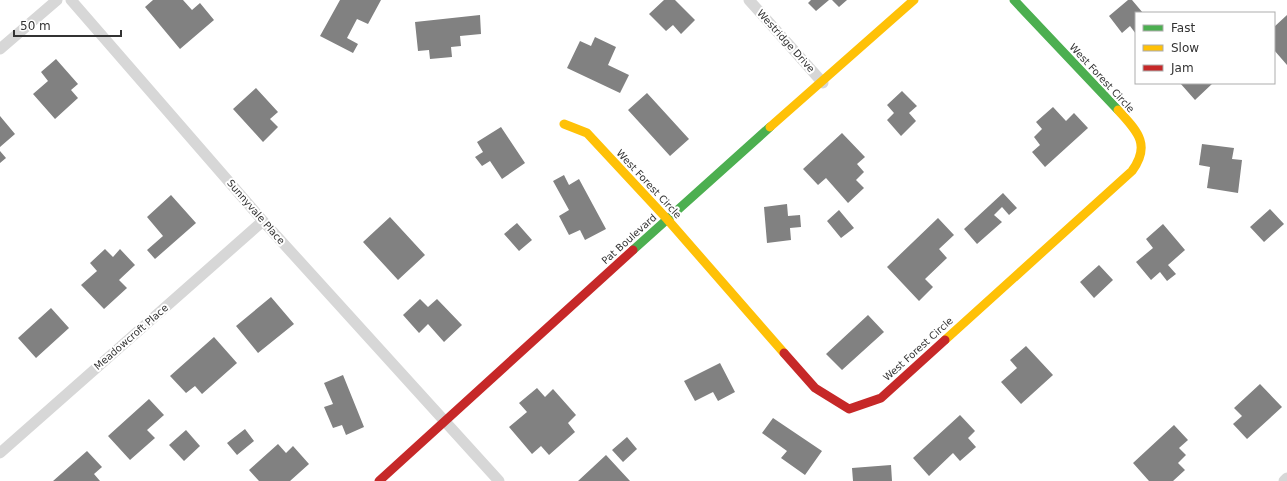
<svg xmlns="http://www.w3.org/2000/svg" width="1287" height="481" viewBox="0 0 1287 481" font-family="'DejaVu Sans',sans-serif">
<rect width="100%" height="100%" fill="#fff"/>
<path fill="#818181" d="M 153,0 L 183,0 L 192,10 L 200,3 L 214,20 L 180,49 L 145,7 Z
M 340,0 L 381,0 L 368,24 L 357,19 L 347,38 L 358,44 L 353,53 L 320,36 Z
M 664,0 L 675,0 L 695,20 L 681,34 L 673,25 L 666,31 L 649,14 Z
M 811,0 L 829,0 L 816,11 L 808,3 Z
M 832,0 L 847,0 L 839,7 Z
M 1128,0 L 1132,0 L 1143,13 L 1136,13 L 1136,34 L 1130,26 L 1122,33 L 1109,16 Z
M 480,15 L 481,34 L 460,36 L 461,46 L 451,47 L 452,57 L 430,59 L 429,50 L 418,51 L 415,22 Z
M 1287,15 L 1287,65 L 1274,50 L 1274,27 Z
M 595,37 L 616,47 L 608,65 L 629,75 L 620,93 L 567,68 L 580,41 L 591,46 Z
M 56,59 L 78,84 L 71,90 L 78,98 L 55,119 L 33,94 L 48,81 L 41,72 Z
M 1180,83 L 1213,83 L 1195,100 Z
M 256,88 L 278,112 L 270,119 L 278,127 L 263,142 L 233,109 Z
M 902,91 L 917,106 L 909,113 L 916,121 L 901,136 L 887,120 L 894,113 L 887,105 Z
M 647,93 L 689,139 L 670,156 L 628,110 Z
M 1053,107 L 1066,121 L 1074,113 L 1088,128 L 1045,167 L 1032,152 L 1040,145 L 1034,137 L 1042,129 L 1036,122 Z
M 0,116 L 15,134 L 0,147 Z
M 501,127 L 525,163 L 502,179 L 490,161 L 482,166 L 475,157 L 483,152 L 477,142 Z
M 842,133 L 865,157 L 857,164 L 864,172 L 856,180 L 864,188 L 848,203 L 826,178 L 818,185 L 803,169 Z
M 1202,144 L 1234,148 L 1232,159 L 1242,160 L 1238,193 L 1207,188 L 1210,167 L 1199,165 Z
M 0,151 L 6,158 L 0,163 Z
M 564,175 L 569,185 L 579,179 L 606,229 L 585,240 L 580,230 L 569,235 L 559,216 L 569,210 L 553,181 Z
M 1003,193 L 1017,208 L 1009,215 L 1002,207 L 994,215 L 1002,222 L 977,244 L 964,229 Z
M 171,195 L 196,223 L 155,259 L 147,250 L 163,236 L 147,217 Z
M 787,204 L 788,216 L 800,215 L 801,227 L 790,228 L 791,240 L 767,243 L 764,207 Z
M 1270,209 L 1284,224 L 1264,242 L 1250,227 Z
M 839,210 L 854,228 L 841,238 L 827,221 Z
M 390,217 L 425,255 L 398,280 L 363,242 Z
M 938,218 L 954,235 L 939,249 L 947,258 L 925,279 L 933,287 L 919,301 L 887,267 Z
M 517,223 L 532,240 L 519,251 L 504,234 Z
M 1163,224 L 1185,250 L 1168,265 L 1176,274 L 1167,281 L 1160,272 L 1151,280 L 1136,262 L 1153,248 L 1146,239 Z
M 105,249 L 113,257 L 120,249 L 135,265 L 119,280 L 127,288 L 104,309 L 81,285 L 97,271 L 90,263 Z
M 1099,265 L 1113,280 L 1094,298 L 1080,282 Z
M 271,297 L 294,324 L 258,353 L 236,326 Z
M 420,299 L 428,307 L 437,299 L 462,325 L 444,342 L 428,324 L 419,333 L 403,315 Z
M 51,308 L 69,328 L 36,358 L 18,338 Z
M 868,315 L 884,332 L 842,370 L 826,354 Z
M 214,337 L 237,363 L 202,394 L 195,386 L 186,393 L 170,376 Z
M 1026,346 L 1053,375 L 1021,404 L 1001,382 L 1017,368 L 1010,360 Z
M 720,363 L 735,392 L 718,401 L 713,392 L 695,401 L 684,381 Z
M 343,375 L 364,427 L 346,435 L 342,425 L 333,428 L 324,407 L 333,404 L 324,383 Z
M 1260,384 L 1282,407 L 1247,439 L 1233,424 L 1242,416 L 1234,408 Z
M 537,388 L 545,397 L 553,389 L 576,415 L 568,423 L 575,432 L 549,455 L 541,446 L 532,454 L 509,427 L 527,412 L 519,403 Z
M 149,399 L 164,415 L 147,430 L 155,438 L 130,460 L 108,436 Z
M 960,415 L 975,431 L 968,438 L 976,447 L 960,461 L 953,453 L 929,476 L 913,458 Z
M 773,418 L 822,451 L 805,475 L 781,458 L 787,451 L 762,433 Z
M 1174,425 L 1188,440 L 1179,448 L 1186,455 L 1178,463 L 1185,470 L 1173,481 L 1149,481 L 1133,463 Z
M 245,429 L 254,441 L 237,455 L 227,443 Z
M 186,430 L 200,446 L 184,461 L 169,445 Z
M 627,437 L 637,449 L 623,462 L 612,450 Z
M 278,444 L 286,453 L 293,446 L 309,464 L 290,481 L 259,481 L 249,470 Z
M 87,451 L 102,467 L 94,474 L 100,481 L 53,481 Z
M 606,455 L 630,481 L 578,481 Z
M 891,465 L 892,481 L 853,481 L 852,468 Z"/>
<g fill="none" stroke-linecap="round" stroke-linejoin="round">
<path stroke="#d7d7d7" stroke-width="11" d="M 71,0 L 263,221 L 499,481
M 749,0 L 823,83
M 0,49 L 57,0
M 0,453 L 263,221
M 1284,481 L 1287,478"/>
<path stroke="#4caf50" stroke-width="9" d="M 1014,0 L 1118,110
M 633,250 L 770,127"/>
<path stroke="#ffc107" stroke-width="9" d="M 564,124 L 587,133 L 667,219 L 784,353
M 770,127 L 914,0
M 945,340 L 1132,171 C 1152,144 1136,130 1118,110"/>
<path stroke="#c62828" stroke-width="9" d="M 784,353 L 815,388 L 849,409 L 881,398 L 945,340
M 379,481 L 633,250"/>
</g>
<g text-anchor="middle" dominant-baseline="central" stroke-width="4" stroke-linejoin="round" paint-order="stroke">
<g font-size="10" fill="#333" stroke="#fff">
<text transform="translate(786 41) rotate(48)">Westridge Drive</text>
<text transform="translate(1102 78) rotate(47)">West Forest Circle</text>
<text transform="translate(649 184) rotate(47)">West Forest Circle</text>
<text transform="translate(256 212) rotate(49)">Sunnyvale Place</text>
<text transform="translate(629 239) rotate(-42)">Pat Boulevard</text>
<text transform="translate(131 337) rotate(-41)">Meadowcroft Place</text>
<text transform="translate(918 349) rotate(-42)">West Forest Circle</text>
</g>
</g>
<rect x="1135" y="12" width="140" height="72" fill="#ffffff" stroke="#adadad"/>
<rect x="1143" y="25" width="20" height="6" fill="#4caf50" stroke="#adadad"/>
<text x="1171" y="32" font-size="12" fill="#333333">Fast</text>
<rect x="1143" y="45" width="20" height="6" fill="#ffc107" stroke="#adadad"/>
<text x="1171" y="52" font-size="12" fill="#333333">Slow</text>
<rect x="1143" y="65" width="20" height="6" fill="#c62828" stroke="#adadad"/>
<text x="1171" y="72" font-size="12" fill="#333333">Jam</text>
<path d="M14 30v6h107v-6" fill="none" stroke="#333333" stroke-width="2"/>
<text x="20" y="30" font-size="12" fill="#333333" stroke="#ffffff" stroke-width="3" paint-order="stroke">50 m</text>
</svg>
